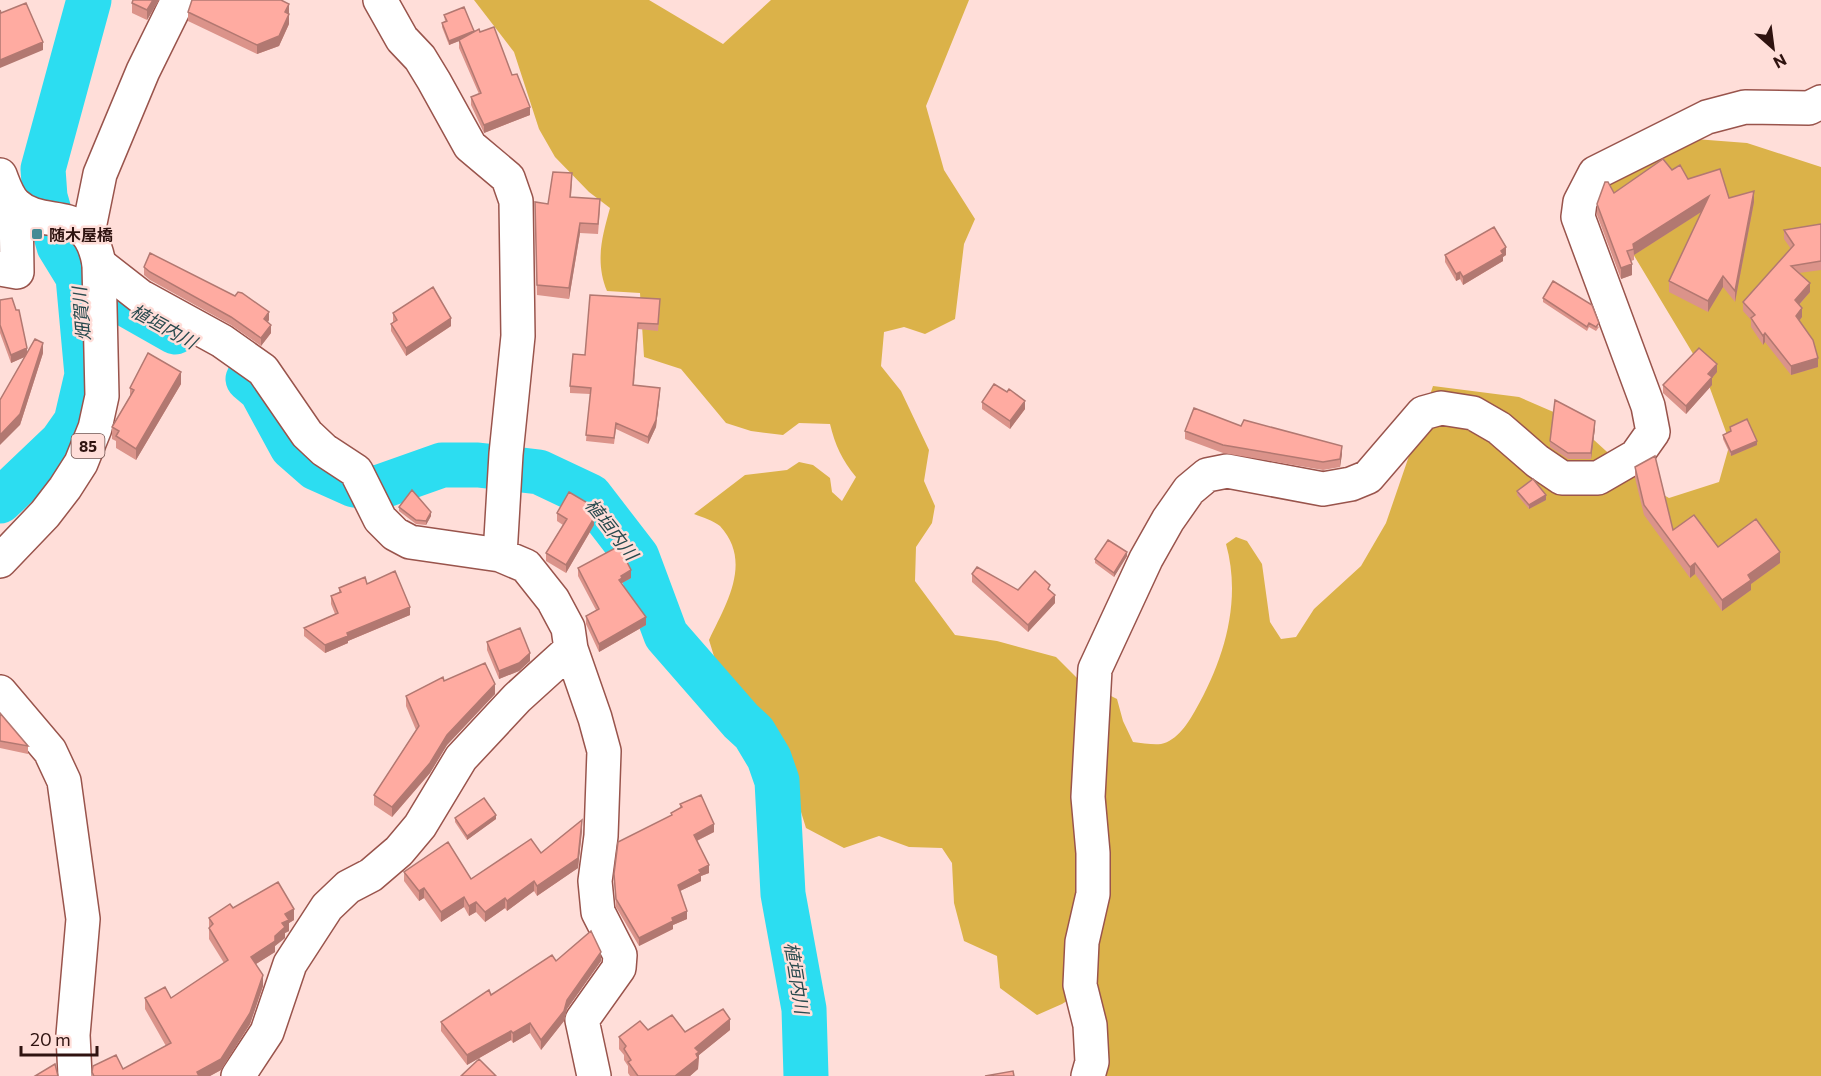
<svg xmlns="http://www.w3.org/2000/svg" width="1821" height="1076" viewBox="0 0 1821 1076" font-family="Commissioner,'Noto Sans JP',sans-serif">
<rect width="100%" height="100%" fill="#ffded9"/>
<path fill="#dbb249" d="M 474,0 L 649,0 L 723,44 L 771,0 L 969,0 L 926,106 L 944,170 L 975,219 L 964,244 L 955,319 L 925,334 L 904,327 L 884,332 L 881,366 L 901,391 L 929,450 L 924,481 L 935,506 L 932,523 L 916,547 L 915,581 L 955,635 L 997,641 L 1056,657 L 1079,680 L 1117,699 L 1123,721 L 1133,742 C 1142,743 1153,745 1161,744 C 1177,741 1189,722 1196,709 C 1224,660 1242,601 1226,544 L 1236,537 L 1247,541 L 1262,564 L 1270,622 L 1281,639 L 1296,637 L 1314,609 L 1361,566 L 1386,523 L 1433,386 L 1519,397 L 1572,420 L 1639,481 L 1669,498 L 1719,482 L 1730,443 L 1704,372 L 1600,199 L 1598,173 L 1643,135 L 1747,143 L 1821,167 L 1821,1076 L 1100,1076 L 1089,987 L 1062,1004 L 1037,1015 L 1000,988 L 997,956 L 964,941 L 954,903 L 952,863 L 942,848 L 909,847 L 879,836 L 844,848 L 806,828 L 792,783 L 790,753 L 777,730 L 717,666 L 709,640 C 726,604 753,562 720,526 C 714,521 702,517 694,514 L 745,475 L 787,470 L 799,462 L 813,465 L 830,478 L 832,492 L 842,501 L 856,477 C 842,460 835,445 830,424 L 799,423 L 783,435 L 751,431 L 726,423 L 681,369 L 644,357 L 640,293 L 607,291 C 595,262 602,237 610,208 L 589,192 L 555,157 L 539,129 L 514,52 Z"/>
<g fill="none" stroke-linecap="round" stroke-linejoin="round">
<path stroke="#2cddf1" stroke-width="45" d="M 78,277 L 175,332
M 248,379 L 261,390 L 292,447 L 316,468 L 354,485 L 377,488 L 442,465 L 478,465 L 539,472 L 590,496 L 637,557 L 666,635 L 741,721 L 754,733 L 769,758 L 777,781 L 783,894 L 804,1009 L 806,1076
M 0,501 L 62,442 L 76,422 L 87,375 L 78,277 L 59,246 L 45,197 L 43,169 L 89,0"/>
<g stroke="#99544c" stroke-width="36">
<path id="minor" d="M 380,0 L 402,39 L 420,58 L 434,81 L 470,146 L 508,178 L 516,201 L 518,336 L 506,454 L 500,555
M 88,233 L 100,174 L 143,71 L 178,0
M 99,264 L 140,296 L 222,341 L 263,370 L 307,434 L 324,450 L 356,471 L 380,519 L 395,534 L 410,542 L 500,555 L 526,566 L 553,600 L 568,628 L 571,649 L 595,718 L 604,751 L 601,836 L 595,881 L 598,912 L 620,955 L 619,968 L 582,1020 L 594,1076
M 0,269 L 17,272 L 16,205
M 0,692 L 50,751 L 64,781 L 83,919 L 73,1035 L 75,1076
M 238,1076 L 267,1032 L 290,964 L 327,907 L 348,887 L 371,875 L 399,851 L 420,826 L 461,758 L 517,698 L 571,649
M 1088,1076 L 1092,1062 L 1090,1025 L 1080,985 L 1082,942 L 1093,894 L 1093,853 L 1088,797 L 1095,669 L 1146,559 L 1168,520 L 1189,490 L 1207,475 L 1227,471 L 1323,489 L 1351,484 L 1368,477 L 1423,413 L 1441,408 L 1473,413 L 1499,428 L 1537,461 L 1562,478 L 1598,478 L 1636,456 L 1653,432 L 1648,406 L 1578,217 L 1580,202 L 1595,173 L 1707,117 L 1745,107 L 1809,108 L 1821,102"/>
</g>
<g stroke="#99544c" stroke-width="36">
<path id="major" d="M 0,175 C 4,185 7,196 15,204 C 45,232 88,201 99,264 L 102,396 L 95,428 L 81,463 L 65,488 L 45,514 L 0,561"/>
</g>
<use href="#minor" stroke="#fff" stroke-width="33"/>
<use href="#major" stroke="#fff" stroke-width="33"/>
</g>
<path fill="#db938a" d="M 133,0 L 159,0 L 147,20 L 132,13 L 132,3 Z
M 289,4 L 289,24 L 279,46 L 257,54 L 188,21 L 188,12 Z
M 444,15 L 474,32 L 480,32 L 512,75 L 530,115 L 484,133 L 471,105 L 471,97 L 479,94 L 459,48 L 459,41 L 449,45 L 442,27 L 442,23 L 445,21 Z
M 1672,170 L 1688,179 L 1729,198 L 1754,202 L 1735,302 L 1723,287 L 1708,312 L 1669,292 L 1669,281 L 1701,212 L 1634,255 L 1634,260 L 1631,261 L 1632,275 L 1621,279 L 1597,215 L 1597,204 L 1614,193 Z
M 572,183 L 571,197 L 600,209 L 598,234 L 580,233 L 569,299 L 537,295 L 535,202 L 548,204 Z
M 1821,224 L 1821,270 L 1799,273 L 1810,292 L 1799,305 L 1802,317 L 1799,321 L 1818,367 L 1791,375 L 1765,342 L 1763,345 L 1751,327 L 1751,320 L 1743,311 L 1743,302 L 1791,249 L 1784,239 L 1784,230 Z
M 1445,255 L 1506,255 L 1503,257 L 1503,261 L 1463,285 L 1460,279 L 1456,281 L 1445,262 Z
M 144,267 L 269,320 L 268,322 L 271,333 L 261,346 L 231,325 L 150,280 L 144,275 Z
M 1543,298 L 1599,327 L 1596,331 L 1589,327 L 1587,331 L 1543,302 Z
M 0,300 L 27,352 L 43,353 L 20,425 L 24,357 L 11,363 L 0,333 Z
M 660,306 L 658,331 L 638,329 L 634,385 L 660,394 L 656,427 L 648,444 L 616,429 L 614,444 L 586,441 L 590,394 L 570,393 L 570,386 L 585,355 Z
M 393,313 L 451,326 L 406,356 L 391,331 L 391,324 L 393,322 Z
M 1717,372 L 1712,378 L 1712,385 L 1686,414 L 1663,393 L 1663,385 Z
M 181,384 L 136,460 L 116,448 L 116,441 L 112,439 L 112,427 L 130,396 L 130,388 Z
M 982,402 L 1025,409 L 1010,429 L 982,409 Z
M 1241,426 L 1342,454 L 1340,467 L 1323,470 L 1223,453 L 1185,439 L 1185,431 Z
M 1730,427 L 1757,445 L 1731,456 L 1723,439 L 1723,435 L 1730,431 Z
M 1595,428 L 1591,459 L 1568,459 L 1550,447 L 1550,441 Z
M 1635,467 L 1673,530 L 1718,547 L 1780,563 L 1751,584 L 1751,590 L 1722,611 L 1695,574 L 1690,578 L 1644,515 L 1635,478 Z
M 1517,491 L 1546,500 L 1529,509 L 1517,495 Z
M 399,507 L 431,516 L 426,525 L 416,524 L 399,511 Z
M 557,513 L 594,525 L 566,573 L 546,561 L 546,553 L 563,525 L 557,521 Z
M 1127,556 L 1114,577 L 1095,563 L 1095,559 Z
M 578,568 L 631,578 L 622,583 L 622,585 L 646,625 L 599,652 L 586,624 L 586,616 L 596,610 L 578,576 Z
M 972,574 L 1018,590 L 1050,591 L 1055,603 L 1028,632 L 972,582 Z
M 367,584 L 410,615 L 348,641 L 348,643 L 325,653 L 304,636 L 304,628 L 335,614 L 331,604 L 331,596 L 339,592 L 339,588 Z
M 487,642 L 530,661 L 519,671 L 499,679 L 487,650 Z
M 444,681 L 495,694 L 447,745 L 430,773 L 392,817 L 374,805 L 374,795 L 416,730 L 406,706 L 406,696 Z
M 0,713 L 28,746 L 28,754 L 0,748 Z
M 680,804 L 714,832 L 697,841 L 709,873 L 701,876 L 701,881 L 680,891 L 687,919 L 673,925 L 673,929 L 639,946 L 616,907 L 614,874 L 671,816 L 671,813 L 680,808 Z
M 455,818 L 496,819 L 467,840 L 455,822 Z
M 582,830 L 578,868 L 537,896 L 534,891 L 507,911 L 505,908 L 485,922 L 476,912 L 469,916 L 464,907 L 441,922 L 424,898 L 419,901 L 404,881 L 404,872 L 471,879 L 541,853 Z
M 233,908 L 294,920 L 289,923 L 289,931 L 285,933 L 285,938 L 275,946 L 275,952 L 256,964 L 263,986 L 250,1024 L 221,1070 L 210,1076 L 92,1076 L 92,1072 L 123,1069 L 166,1046 L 145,1009 L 145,998 L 171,998 L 224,963 L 209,939 L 209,918 Z
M 556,961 L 601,961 L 567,1009 L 564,1021 L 541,1050 L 530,1033 L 513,1043 L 511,1040 L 467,1065 L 441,1031 L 441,1022 Z
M 648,1030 L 685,1032 L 730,1030 L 699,1055 L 698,1069 L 690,1076 L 630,1076 L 628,1073 L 628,1066 L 624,1060 L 624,1055 L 619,1049 L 619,1037 Z"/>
<path fill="#b27871" d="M 153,0 L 159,0 L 147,20 L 147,10 Z
M 289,4 L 289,14 L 285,12 Z
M 289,14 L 289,24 L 279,46 L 257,54 L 257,45 Z
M 474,31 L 474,35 L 449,45 L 449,41 Z
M 43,42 L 43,50 L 0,68 L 0,60 Z
M 530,107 L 530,115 L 484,133 L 484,125 Z
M 1754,191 L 1754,202 L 1735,302 L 1735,291 Z
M 1709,196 L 1709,207 L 1634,255 L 1633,244 Z
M 580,223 L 580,233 L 569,299 L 569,288 Z
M 1506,247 L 1506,255 L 1503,257 L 1503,261 L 1463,285 L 1463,277 Z
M 1632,264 L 1632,275 L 1621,279 L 1621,268 Z
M 1460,272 L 1460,279 L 1456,281 L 1456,274 Z
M 1723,276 L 1723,287 L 1708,312 L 1708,301 Z
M 1810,283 L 1810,292 L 1795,309 L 1795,300 Z
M 1802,308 L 1802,317 L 1796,325 L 1796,316 Z
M 269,312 L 269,320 L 264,327 L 264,319 Z
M 451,318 L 451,326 L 406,356 L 406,348 Z
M 271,325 L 271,333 L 261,346 L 261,338 Z
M 1765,333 L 1765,342 L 1763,345 L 1763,336 Z
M 43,343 L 43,353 L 20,425 L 0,445 L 0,435 Z
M 27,348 L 27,356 L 11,363 L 11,355 Z
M 1818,358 L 1818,367 L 1791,375 L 1791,366 Z
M 1717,364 L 1717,372 L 1712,378 L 1712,385 L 1686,414 L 1686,406 L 1708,374 Z
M 181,372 L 181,384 L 136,460 L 136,449 Z
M 660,388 L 656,427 L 648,444 L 648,437 Z
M 1025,401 L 1025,409 L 1010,429 L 1010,421 Z
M 1595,421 L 1595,428 L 1591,459 L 1591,453 Z
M 1757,441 L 1757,445 L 1731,456 L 1731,452 Z
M 1342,446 L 1342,454 L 1340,467 L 1340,459 Z
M 1546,495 L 1546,500 L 1529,509 L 1529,505 Z
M 431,512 L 431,516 L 426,525 L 426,521 Z
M 594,518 L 594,525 L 566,573 L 566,565 Z
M 1127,552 L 1127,556 L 1114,577 L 1114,573 Z
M 1780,552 L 1780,563 L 1751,584 L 1751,590 L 1722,611 L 1722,600 L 1748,575 Z
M 1695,563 L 1695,574 L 1690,578 L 1690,567 Z
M 631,570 L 631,578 L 622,583 L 622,586 L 619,580 L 621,576 Z
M 1055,595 L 1055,603 L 1028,632 L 1028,625 Z
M 410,607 L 410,615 L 348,641 L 348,643 L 325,653 L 325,645 L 347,633 Z
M 646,617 L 646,625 L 599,652 L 599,644 Z
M 530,653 L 530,661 L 519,671 L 499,679 L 499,671 Z
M 495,684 L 495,694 L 447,745 L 430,773 L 392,817 L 392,807 L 447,735 Z
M 496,815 L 496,819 L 467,840 L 467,836 Z
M 582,820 L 582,830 L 578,868 L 537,896 L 537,886 Z
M 714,824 L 714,832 L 694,842 L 694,835 Z
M 709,865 L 709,873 L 701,876 L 701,881 L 678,892 L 678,885 L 699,870 Z
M 534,881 L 534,891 L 507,911 L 507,901 Z
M 424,888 L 424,898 L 419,901 L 419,891 Z
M 464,897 L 464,907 L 441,922 L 441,912 Z
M 505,898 L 505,908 L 485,922 L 485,912 Z
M 476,902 L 476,912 L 469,916 L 469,906 Z
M 294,909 L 294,920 L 289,923 L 289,931 L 285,933 L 285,938 L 275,946 L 275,952 L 251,967 L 251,957 L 275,936 L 282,923 L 285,914 Z
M 687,911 L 687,919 L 673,925 L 673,929 L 639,946 L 639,938 L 672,918 Z
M 601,952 L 601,961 L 567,1009 L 564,1021 L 541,1050 L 541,1040 L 567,1000 Z
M 263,975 L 263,986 L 250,1024 L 221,1070 L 210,1076 L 197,1076 L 197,1072 Z
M 730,1019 L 730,1030 L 699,1055 L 698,1069 L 690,1076 L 675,1076 L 695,1048 Z
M 530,1023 L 530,1033 L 513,1043 L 513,1033 Z
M 511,1031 L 511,1040 L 467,1065 L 467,1055 Z"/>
<path fill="#ffaba1" stroke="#b27871" stroke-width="1.5" d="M 133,0 L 153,0 L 147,10 L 132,3 Z
M 192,0 L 281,0 L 289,4 L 285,12 L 289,14 L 279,36 L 257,45 L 188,12 Z
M 26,3 L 43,42 L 0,60 L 0,10 L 1,13 Z
M 464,7 L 474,31 L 449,41 L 442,23 L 447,21 L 444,15 Z
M 494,27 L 512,75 L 517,74 L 530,107 L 484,125 L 471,97 L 481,93 L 459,40 L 479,29 L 480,32 Z
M 1663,159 L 1672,170 L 1680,165 L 1688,179 L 1720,169 L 1729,198 L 1754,191 L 1735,291 L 1723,276 L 1708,301 L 1669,281 L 1709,196 L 1633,244 L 1634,249 L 1627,251 L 1632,264 L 1621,268 L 1597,204 L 1605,182 L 1608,182 L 1614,193 Z
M 553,172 L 572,173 L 570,197 L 600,199 L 598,224 L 580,223 L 569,288 L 537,285 L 535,202 L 548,204 Z
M 1821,224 L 1821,261 L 1791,266 L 1810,283 L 1795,300 L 1802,308 L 1796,316 L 1813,340 L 1818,358 L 1791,366 L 1765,333 L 1763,336 L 1751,318 L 1755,315 L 1743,302 L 1794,245 L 1784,230 Z
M 1494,227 L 1506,247 L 1501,251 L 1503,254 L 1463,277 L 1460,272 L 1456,274 L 1445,255 Z
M 150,253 L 235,296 L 238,292 L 242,293 L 269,312 L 264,319 L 271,325 L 261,338 L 231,317 L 150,272 L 144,267 Z
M 1553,281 L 1592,305 L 1599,323 L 1596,327 L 1589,323 L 1587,327 L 1543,298 Z
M 433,287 L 451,318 L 406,348 L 391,324 L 397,320 L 393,313 Z
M 590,295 L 660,299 L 658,324 L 638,323 L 633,385 L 660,388 L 656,420 L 648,437 L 616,423 L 614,438 L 586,435 L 591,388 L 570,386 L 573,354 L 585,355 Z
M 12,298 L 16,310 L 19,310 L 27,348 L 11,355 L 0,325 L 0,300 Z
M 35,339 L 43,343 L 20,414 L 0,435 L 0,400 Z
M 1699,348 L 1717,364 L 1708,374 L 1712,377 L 1686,406 L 1663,385 Z
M 148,353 L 181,372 L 136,449 L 116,436 L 119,431 L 112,427 L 134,390 L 130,388 Z
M 994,384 L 1007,392 L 1009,389 L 1025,401 L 1010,421 L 982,402 Z
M 1555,400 L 1595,421 L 1591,453 L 1568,453 L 1550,441 Z
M 1194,408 L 1241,426 L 1244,420 L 1342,446 L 1340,459 L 1323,462 L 1223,445 L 1185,431 Z
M 1747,419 L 1757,441 L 1731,452 L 1723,435 L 1731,431 L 1730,427 Z
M 1655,456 L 1673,530 L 1694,515 L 1718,547 L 1756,519 L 1780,552 L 1748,575 L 1751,580 L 1722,600 L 1695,563 L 1690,567 L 1644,505 L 1635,467 Z
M 1533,479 L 1546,495 L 1529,505 L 1517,491 Z
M 412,490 L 431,512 L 426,521 L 416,520 L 399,507 Z
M 569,492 L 586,502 L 594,518 L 566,565 L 546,553 L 567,519 L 557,513 Z
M 1108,540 L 1127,552 L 1114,573 L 1095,559 Z
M 619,546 L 631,570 L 621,576 L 622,578 L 619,580 L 646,617 L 599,644 L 586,616 L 599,609 L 578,568 Z
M 977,567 L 1018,590 L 1035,571 L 1050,585 L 1048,589 L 1055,595 L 1028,625 L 972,574 Z
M 395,571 L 410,607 L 347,633 L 348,636 L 325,645 L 304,628 L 338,613 L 331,596 L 341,592 L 339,588 L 365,577 L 367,584 Z
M 520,628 L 530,653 L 519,663 L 499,671 L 487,642 Z
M 485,663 L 495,684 L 447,735 L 430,763 L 392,807 L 374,795 L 419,726 L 406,696 L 443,677 L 444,681 Z
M 0,713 L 28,746 L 0,741 Z
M 701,795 L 714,824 L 694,835 L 709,865 L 699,870 L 701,873 L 678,885 L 687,911 L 672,918 L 673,921 L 639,938 L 616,899 L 614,874 L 618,842 L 672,815 L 671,813 L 682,807 L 680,804 Z
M 484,798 L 496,815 L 467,836 L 455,818 Z
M 582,820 L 578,858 L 537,886 L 534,881 L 507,901 L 505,898 L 485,912 L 476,902 L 469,906 L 464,897 L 441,912 L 424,888 L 419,891 L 404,872 L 448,842 L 471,879 L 531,839 L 541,853 Z
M 278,882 L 294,909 L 285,914 L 289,920 L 282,923 L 285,927 L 275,936 L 275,941 L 251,957 L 263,975 L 250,1013 L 221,1059 L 197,1072 L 199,1076 L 94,1076 L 92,1072 L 93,1066 L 116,1055 L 123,1069 L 171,1043 L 145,998 L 165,987 L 171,998 L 228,960 L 209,928 L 213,924 L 209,918 L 230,904 L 233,908 Z
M 591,931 L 601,952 L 567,1000 L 564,1011 L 541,1040 L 530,1023 L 513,1033 L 511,1031 L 467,1055 L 441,1022 L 489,990 L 491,995 L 552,955 L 556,961 Z
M 723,1009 L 730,1019 L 695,1048 L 699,1052 L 696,1054 L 698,1058 L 675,1076 L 638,1076 L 628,1062 L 631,1060 L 624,1049 L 626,1046 L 619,1037 L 640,1021 L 648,1030 L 672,1015 L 685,1032 Z
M 479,1059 L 496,1076 L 461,1076 Z
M 55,1064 L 58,1076 L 35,1076 Z
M 1013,1071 L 1014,1076 L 985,1076 Z"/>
<rect fill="#448a94" stroke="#ffded9" stroke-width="2" x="31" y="228" width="12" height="12" rx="3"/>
<g text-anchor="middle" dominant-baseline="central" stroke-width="5" stroke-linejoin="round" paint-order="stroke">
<rect fill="#ffded9" stroke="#6d504c" stroke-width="1.5" x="71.5" y="434" width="33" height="24" rx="4.5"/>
<g font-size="15" font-weight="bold" fill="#2f1310">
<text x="88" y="446">85</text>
</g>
<g font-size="16" font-weight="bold" fill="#2f1310" stroke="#ffded9" text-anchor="start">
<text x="49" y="234">随木屋橋</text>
</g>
<g font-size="18" font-style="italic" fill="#294a4e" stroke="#ffded9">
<text transform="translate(81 314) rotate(-95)">畑賀川</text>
<text transform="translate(164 326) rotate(29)">植垣内川</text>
<text transform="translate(612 529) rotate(52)">植垣内川</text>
<text transform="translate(797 978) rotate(81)">植垣内川</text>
</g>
</g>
<g transform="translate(1773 48) rotate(152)" stroke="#ffded9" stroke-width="4.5" paint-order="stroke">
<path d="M0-4.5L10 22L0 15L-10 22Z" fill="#2f1310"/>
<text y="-9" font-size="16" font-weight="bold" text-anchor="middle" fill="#2f1310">N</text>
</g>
<path d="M21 1046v9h76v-9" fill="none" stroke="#2f1310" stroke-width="3"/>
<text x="30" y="1046" font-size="18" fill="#2f1310" stroke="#ffded9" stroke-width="4.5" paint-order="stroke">20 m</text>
</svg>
